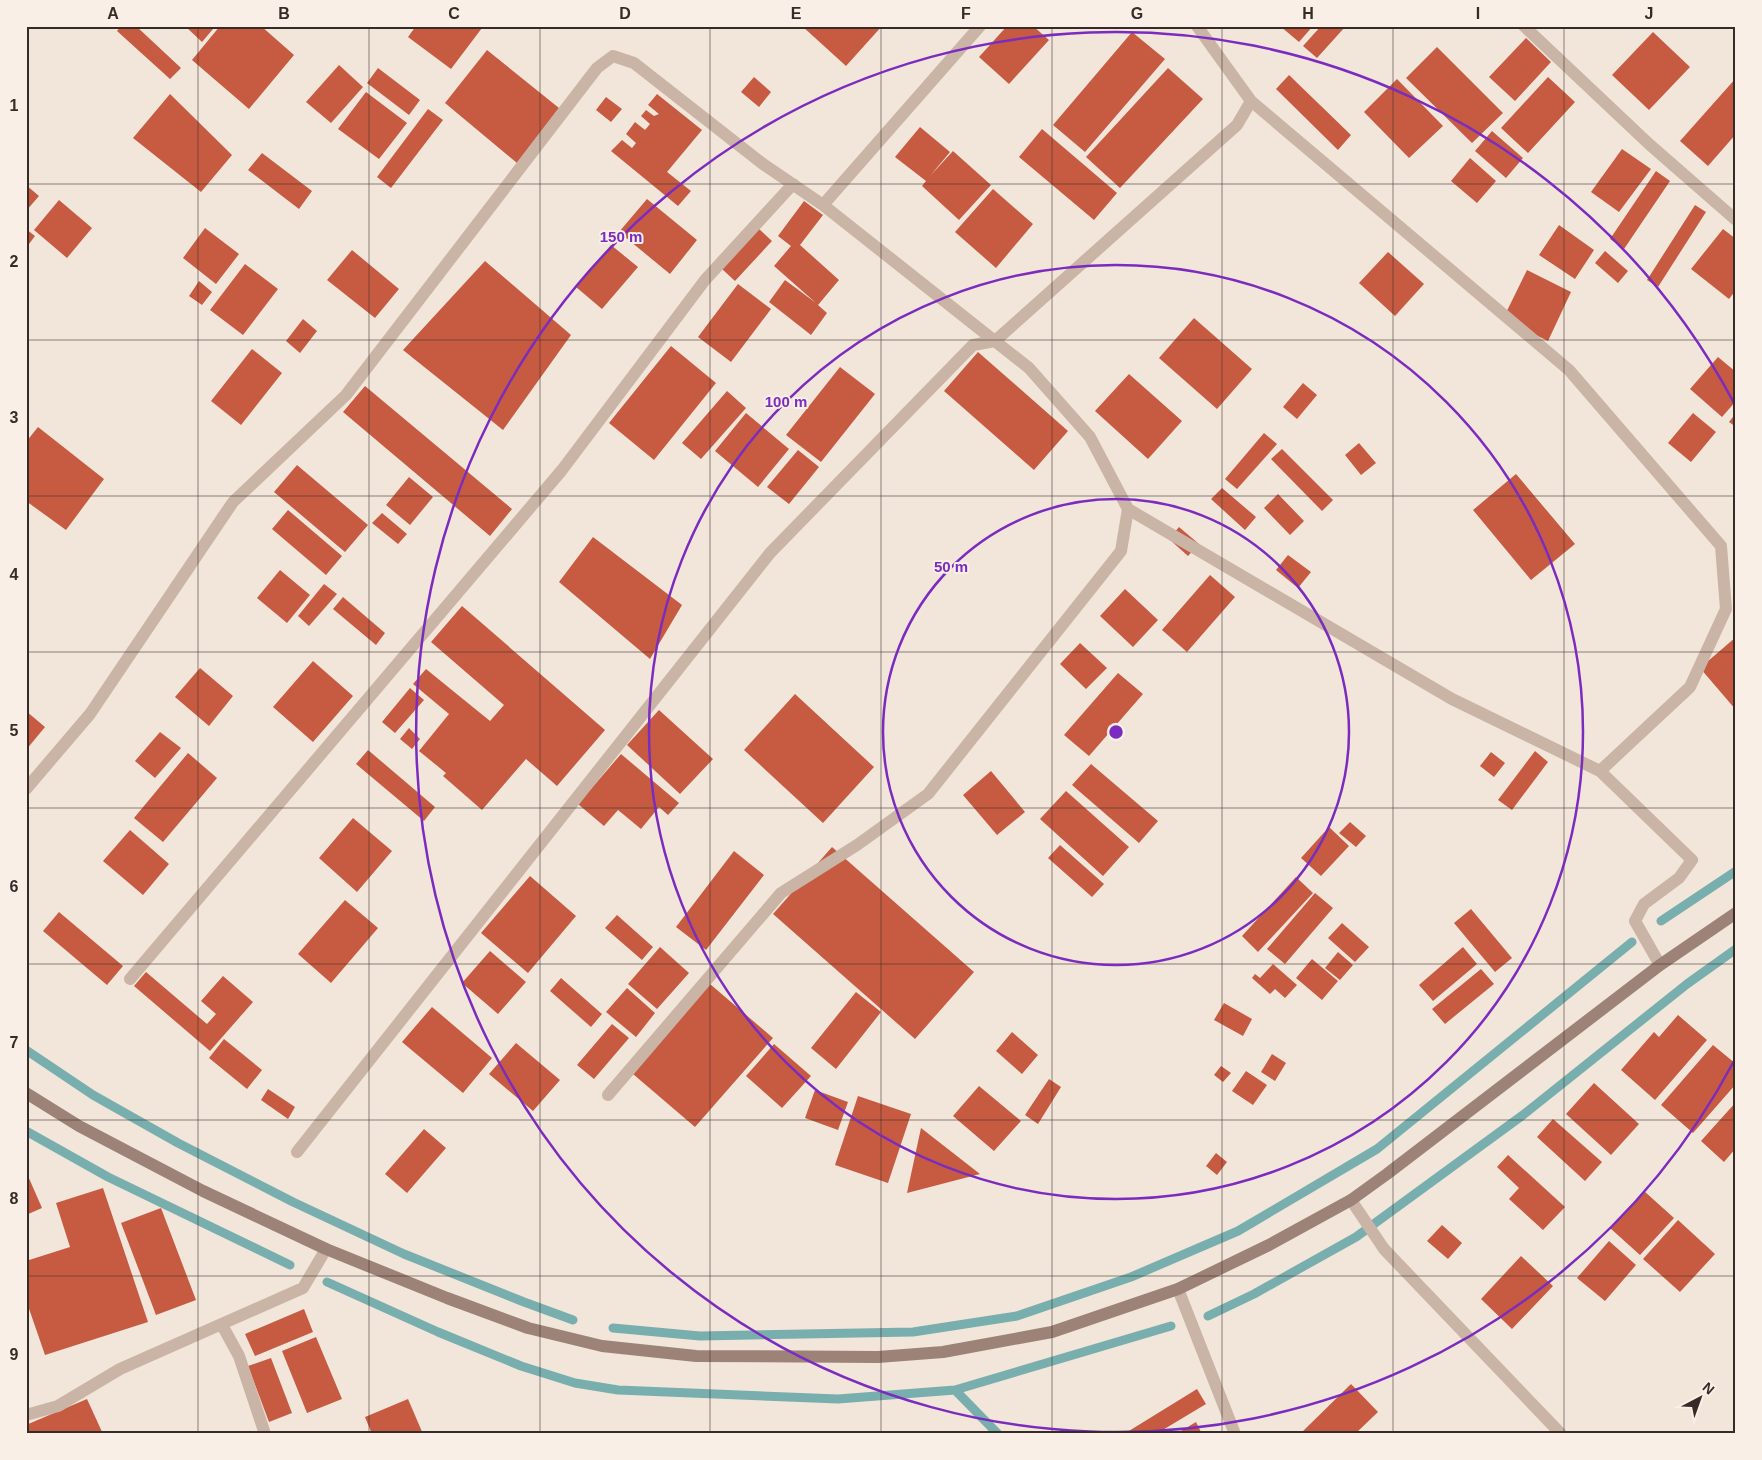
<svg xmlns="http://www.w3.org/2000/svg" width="1762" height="1460" viewBox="0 0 1762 1460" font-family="Arial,sans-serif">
<rect width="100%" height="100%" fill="#f2e5da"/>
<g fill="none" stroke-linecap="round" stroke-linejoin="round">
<path stroke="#78afae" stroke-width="9" d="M 1661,921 L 1736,871
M 26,1050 L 93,1095 L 178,1143 L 293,1202 L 404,1254 L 524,1302 L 573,1320
M 26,1131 L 108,1177 L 290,1265
M 327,1282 L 438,1332 L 521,1366 L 575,1383 L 618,1390 L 838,1399 L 955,1390 L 1171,1326
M 1208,1316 L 1254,1294 L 1356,1237 L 1523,1115 L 1687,984 L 1736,949
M 613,1328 L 700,1336 L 913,1332 L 1017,1316 L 1131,1277 L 1238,1231 L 1377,1149 L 1632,942
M 955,1390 L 998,1434"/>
</g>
<path fill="#c75b42" d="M 121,26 L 136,26 L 181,68 L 170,79 L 117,31 Z
M 185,26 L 210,26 L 213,29 L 202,42 Z
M 220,26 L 261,26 L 294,55 L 249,109 L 192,60 Z
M 416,26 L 479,26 L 482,28 L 451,69 L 408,37 Z
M 802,26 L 882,26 L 846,66 Z
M 1007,26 L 1033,26 L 1049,40 L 1009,84 L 979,57 Z
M 1280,26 L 1313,26 L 1299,42 Z
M 1321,26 L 1345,27 L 1317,58 L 1303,46 Z
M 1132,32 L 1165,59 L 1085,152 L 1053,125 Z
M 1653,32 L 1690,67 L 1649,110 L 1612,75 Z
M 1526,38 L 1551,62 L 1515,101 L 1489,77 Z
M 1437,47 L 1503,113 L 1472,143 L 1406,78 Z
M 487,50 L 559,108 L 517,163 L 445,103 Z
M 339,65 L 363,87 L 331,123 L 306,102 Z
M 378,68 L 420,100 L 409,115 L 367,83 Z
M 1168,68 L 1203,99 L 1120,188 L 1086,157 Z
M 1289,75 L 1351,135 L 1338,150 L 1276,89 Z
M 754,77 L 771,92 L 759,107 L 741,92 Z
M 1548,77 L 1575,102 L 1528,153 L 1501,128 Z
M 1736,78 L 1736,134 L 1708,166 L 1680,141 Z
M 1397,79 L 1443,126 L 1409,158 L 1364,112 Z
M 366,92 L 407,123 L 379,159 L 338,129 Z
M 170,94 L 232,155 L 201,192 L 133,138 Z
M 657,94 L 702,130 L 667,172 L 691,191 L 678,206 L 611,151 L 622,140 L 632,148 L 636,143 L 626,134 L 635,122 L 645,130 L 650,124 L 641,116 L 646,110 L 654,116 L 659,114 L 648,105 Z
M 606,97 L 622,109 L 611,122 L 596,110 Z
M 428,109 L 443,120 L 391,188 L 377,177 Z
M 920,127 L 950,152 L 930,176 L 953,151 L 991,185 L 959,220 L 922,186 L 926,181 L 895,157 Z
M 1042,129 L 1117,193 L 1094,220 L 1019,157 Z
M 1492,131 L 1523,158 L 1506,178 L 1475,151 Z
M 1622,149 L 1651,169 L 1619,212 L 1591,192 Z
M 262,153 L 312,191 L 299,209 L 248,170 Z
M 1470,158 L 1496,181 L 1477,203 L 1451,181 Z
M 1656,171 L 1670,181 L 1624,249 L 1610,239 Z
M 26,185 L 39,196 L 26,211 Z
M 993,189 L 1033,224 L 996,268 L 955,232 Z
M 647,199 L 697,240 L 670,274 L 619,232 Z
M 59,200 L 92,228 L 67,258 L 34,230 Z
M 804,201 L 823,215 L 800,245 L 839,280 L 818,305 L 827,313 L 811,335 L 769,302 L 785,280 L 816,303 L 774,266 L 791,246 L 778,236 Z
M 1695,205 L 1706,212 L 1658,287 L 1647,280 Z
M 1559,225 L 1594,250 L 1575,279 L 1539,255 Z
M 205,228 L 239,254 L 216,284 L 183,258 Z
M 26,229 L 35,236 L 26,248 Z
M 759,229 L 772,241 L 735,281 L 722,269 Z
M 1723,229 L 1736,239 L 1736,290 L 1729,299 L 1691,269 Z
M 611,245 L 638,267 L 602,309 L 576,287 Z
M 352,250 L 399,289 L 375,318 L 327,280 Z
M 1605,251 L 1628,271 L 1618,283 L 1595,263 Z
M 1388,252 L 1424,284 L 1395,316 L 1359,283 Z
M 485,261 L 571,335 L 503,430 L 403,350 Z
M 245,264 L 278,289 L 243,335 L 210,310 Z
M 1527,270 L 1571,292 L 1548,341 L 1503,319 Z
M 199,281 L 212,292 L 202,305 L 189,296 Z
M 738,284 L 771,309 L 731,362 L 698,337 Z
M 1194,318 L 1252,369 L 1217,409 L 1159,358 Z
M 303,319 L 317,331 L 300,353 L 286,341 Z
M 671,346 L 716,383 L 654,460 L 609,423 Z
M 252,349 L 282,373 L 241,425 L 211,401 Z
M 978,352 L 1068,431 L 1034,470 L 944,391 Z
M 1718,357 L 1736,372 L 1736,401 L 1722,417 L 1690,389 Z
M 840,367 L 875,394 L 821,462 L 786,435 Z
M 1129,374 L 1182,421 L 1148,459 L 1095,411 Z
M 1303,383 L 1317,395 L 1297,419 L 1283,407 Z
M 365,386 L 512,509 L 490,536 L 343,412 Z
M 727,391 L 746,408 L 701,459 L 682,443 Z
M 746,413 L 789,449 L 758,487 L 715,451 Z
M 1693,413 L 1716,432 L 1691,462 L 1668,443 Z
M 1736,413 L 1736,427 L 1729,422 Z
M 38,427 L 104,479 L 66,530 L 26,501 L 26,442 Z
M 1264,433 L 1277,444 L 1237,489 L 1225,479 Z
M 1359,443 L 1376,463 L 1361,475 L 1345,455 Z
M 1282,449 L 1333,500 L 1322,511 L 1271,459 Z
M 798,450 L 819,467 L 789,504 L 767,487 Z
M 297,465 L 368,525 L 345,552 L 274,492 Z
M 1516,474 L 1575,544 L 1531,580 L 1473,510 Z
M 409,477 L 433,497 L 410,525 L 386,505 Z
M 1222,488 L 1256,517 L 1245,530 L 1211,499 Z
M 1278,494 L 1304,521 L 1290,535 L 1264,508 Z
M 288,510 L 342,556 L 326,575 L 272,529 Z
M 382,513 L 407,534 L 398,544 L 372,523 Z
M 1179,527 L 1199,544 L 1188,556 L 1169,539 Z
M 593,537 L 682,605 L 650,659 L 559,582 Z
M 1288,555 L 1311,572 L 1298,588 L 1276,570 Z
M 280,570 L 310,595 L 287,623 L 257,598 Z
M 1210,575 L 1235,597 L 1187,652 L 1162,630 Z
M 324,584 L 337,594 L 309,626 L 298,616 Z
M 1125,589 L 1158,620 L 1133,647 L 1100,616 Z
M 343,597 L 385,633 L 376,645 L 333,609 Z
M 462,606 L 605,730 L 557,786 L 526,759 L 482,810 L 443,776 L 446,773 L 419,751 L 449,714 L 413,684 L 426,669 L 490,721 L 504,705 L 431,642 Z
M 1736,637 L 1736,710 L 1700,668 Z
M 1080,643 L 1107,668 L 1086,689 L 1060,664 Z
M 313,661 L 353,696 L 313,742 L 273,707 Z
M 200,668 L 233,696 L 209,726 L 175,697 Z
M 1118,673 L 1143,694 L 1089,756 L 1064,735 Z
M 410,688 L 424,700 L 395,733 L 382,722 Z
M 795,694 L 874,767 L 823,823 L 744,750 Z
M 659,710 L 713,759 L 680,794 L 627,745 Z
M 26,711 L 45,727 L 26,750 Z
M 409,728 L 420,739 L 412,749 L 400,739 Z
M 160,732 L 181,748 L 155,778 L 135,761 Z
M 368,750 L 435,807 L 424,821 L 356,764 Z
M 1535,751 L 1548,762 L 1512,810 L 1498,800 Z
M 1491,752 L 1505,763 L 1494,777 L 1480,766 Z
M 188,753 L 217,778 L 163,842 L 134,818 Z
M 621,754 L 679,803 L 668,815 L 659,807 L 641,829 L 618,810 L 604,826 L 578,804 Z
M 1091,764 L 1158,821 L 1139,843 L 1072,785 Z
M 991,771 L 1025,812 L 997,835 L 963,795 Z
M 1066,791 L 1129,847 L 1103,876 L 1040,819 Z
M 353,818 L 392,851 L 357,892 L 319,858 Z
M 1350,822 L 1366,836 L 1356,847 L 1339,833 Z
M 1329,827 L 1349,846 L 1321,876 L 1301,858 Z
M 130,830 L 169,864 L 143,895 L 103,861 Z
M 1060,845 L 1104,884 L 1092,897 L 1048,858 Z
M 832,847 L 974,972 L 915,1039 L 773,914 Z
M 734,851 L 764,875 L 706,950 L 676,927 Z
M 530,876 L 576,916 L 528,973 L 481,933 Z
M 1296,877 L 1313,893 L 1258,952 L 1242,936 Z
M 1315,893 L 1333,908 L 1285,964 L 1267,949 Z
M 345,900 L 378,928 L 331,983 L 298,954 Z
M 1471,909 L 1512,958 L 1495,972 L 1454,923 Z
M 59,912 L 123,966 L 107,985 L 43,931 Z
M 617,915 L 653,947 L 642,960 L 605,928 Z
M 1342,923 L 1369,947 L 1355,962 L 1328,938 Z
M 660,947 L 689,973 L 657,1009 L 628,984 Z
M 1463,947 L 1477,964 L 1433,1001 L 1419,985 Z
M 490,951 L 526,982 L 498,1014 L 462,983 Z
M 1338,952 L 1353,965 L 1340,980 L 1325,968 Z
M 1312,959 L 1338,981 L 1322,1000 L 1296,978 Z
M 1273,964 L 1297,985 L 1285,998 L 1275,989 L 1270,994 L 1252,978 L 1255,974 L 1260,978 Z
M 1481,969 L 1494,984 L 1445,1024 L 1432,1009 Z
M 146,972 L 207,1024 L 216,1014 L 201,1001 L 223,976 L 253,1002 L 210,1051 L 134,986 Z
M 561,978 L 602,1014 L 591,1027 L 550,991 Z
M 710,984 L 773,1038 L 695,1127 L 633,1074 Z
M 627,988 L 655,1013 L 636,1037 L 606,1012 Z
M 856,992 L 881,1012 L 836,1069 L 811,1048 Z
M 1224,1003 L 1252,1019 L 1243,1036 L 1214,1020 Z
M 432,1007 L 492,1058 L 463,1093 L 402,1042 Z
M 1678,1015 L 1707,1040 L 1655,1100 L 1621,1070 L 1654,1032 L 1659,1037 Z
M 612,1024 L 629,1038 L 594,1079 L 577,1065 Z
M 1012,1032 L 1038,1055 L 1022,1074 L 996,1051 Z
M 224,1039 L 262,1070 L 247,1089 L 209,1058 Z
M 516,1043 L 560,1080 L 533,1111 L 489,1074 Z
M 774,1044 L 811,1076 L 782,1108 L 746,1076 Z
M 1713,1045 L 1736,1064 L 1736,1084 L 1693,1133 L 1661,1105 Z
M 1272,1054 L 1286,1063 L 1275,1081 L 1261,1072 Z
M 1221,1066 L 1231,1073 L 1223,1082 L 1214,1075 Z
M 1246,1071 L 1267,1085 L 1253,1105 L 1232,1091 Z
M 1049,1079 L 1061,1087 L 1038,1124 L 1025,1115 Z
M 1594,1083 L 1639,1124 L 1611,1155 L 1566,1114 Z
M 979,1086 L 1021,1121 L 994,1151 L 953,1116 Z
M 268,1089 L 295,1107 L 288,1119 L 261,1100 Z
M 815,1090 L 848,1102 L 838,1130 L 805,1118 Z
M 858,1096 L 911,1114 L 888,1183 L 835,1165 Z
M 1736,1102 L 1736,1148 L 1724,1162 L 1701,1141 Z
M 1553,1119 L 1602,1162 L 1585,1181 L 1537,1137 Z
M 921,1128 L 980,1174 L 907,1193 Z
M 424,1129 L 446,1148 L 407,1193 L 385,1174 Z
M 1216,1153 L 1227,1162 L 1217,1175 L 1206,1166 Z
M 1508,1155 L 1565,1207 L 1543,1230 L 1509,1199 L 1519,1188 L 1497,1167 Z
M 26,1176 L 28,1176 L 42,1208 L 26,1215 Z
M 103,1188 L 148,1322 L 45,1355 L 26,1300 L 26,1261 L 70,1247 L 56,1203 Z
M 1644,1191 L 1674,1218 L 1640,1255 L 1610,1228 Z
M 161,1208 L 196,1300 L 156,1315 L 121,1223 Z
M 1678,1220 L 1715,1254 L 1680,1292 L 1643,1259 Z
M 1442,1225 L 1462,1243 L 1448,1259 L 1427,1241 Z
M 1609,1241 L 1636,1265 L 1605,1301 L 1577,1278 Z
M 1521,1256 L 1553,1286 L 1512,1329 L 1481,1299 Z
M 304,1309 L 313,1332 L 255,1356 L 245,1334 Z
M 316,1337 L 342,1399 L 307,1413 L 282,1351 Z
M 271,1358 L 292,1413 L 269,1422 L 248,1366 Z
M 1351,1384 L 1378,1412 L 1355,1434 L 1300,1434 Z
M 1197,1389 L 1206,1404 L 1156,1434 L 1124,1434 Z
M 87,1399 L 103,1434 L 26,1434 L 26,1425 Z
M 408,1399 L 423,1434 L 372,1434 L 365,1417 Z
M 1196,1422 L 1202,1434 L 1176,1434 Z"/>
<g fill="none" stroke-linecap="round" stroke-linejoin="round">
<path stroke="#cab4a6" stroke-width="12" d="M 1197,26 L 1251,101 L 1569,370 L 1721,546 L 1726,609 L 1690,687 L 1600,771
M 1524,26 L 1649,144 L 1736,220
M 823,205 L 980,26
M 1128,509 L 1452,699 L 1600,771 L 1692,860 L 1679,878 L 1644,904 L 1635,921 L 1660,965
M 26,789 L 90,714 L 233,502 L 346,395 L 597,68 L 613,56 L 634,63 L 763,164 L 823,205 L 1029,368 L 1090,437 L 1128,509 L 1121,551 L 928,794 L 857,845 L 781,893 L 608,1095
M 130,979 L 562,470 L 705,280 L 793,184
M 297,1152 L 770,553 L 973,345 L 995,341 L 1237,125 L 1251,101
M 1351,1200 L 1384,1249 L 1561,1434
M 1178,1289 L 1235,1434
M 222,1325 L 239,1356 L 265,1434
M 26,1415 L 58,1406 L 120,1369 L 303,1288 L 326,1249"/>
<path stroke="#9d8377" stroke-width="12" d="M 26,1093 L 79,1126 L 203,1191 L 326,1249 L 447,1298 L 528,1328 L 602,1346 L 696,1356 L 878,1357 L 943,1352 L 1052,1332 L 1178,1289 L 1269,1245 L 1351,1200 L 1387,1174 L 1660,965 L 1736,913"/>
</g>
<path fill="none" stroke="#362b27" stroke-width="1" stroke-opacity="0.55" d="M 198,26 L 198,1434M 369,26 L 369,1434M 540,26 L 540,1434M 710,26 L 710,1434M 881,26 L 881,1434M 1052,26 L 1052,1434M 1222,26 L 1222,1434M 1393,26 L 1393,1434M 1564,26 L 1564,1434M 26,184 L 1736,184M 26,340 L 1736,340M 26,496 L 1736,496M 26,652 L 1736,652M 26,808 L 1736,808M 26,964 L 1736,964M 26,1120 L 1736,1120M 26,1276 L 1736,1276"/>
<g fill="none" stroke="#7b2cbf" stroke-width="2.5">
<circle cx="1116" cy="732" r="233"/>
<circle cx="1116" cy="732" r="467"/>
<path d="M1734 1061A700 700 0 1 1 1734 403"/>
</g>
<circle cx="1116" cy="732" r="8" fill="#7b2cbf" stroke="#f9efe6" stroke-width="2.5"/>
<g font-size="15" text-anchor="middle" font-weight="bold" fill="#7b2cbf" stroke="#f9efe6" stroke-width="4" stroke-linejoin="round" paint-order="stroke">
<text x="621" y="242">150 m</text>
<text x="786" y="407">100 m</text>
<text x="951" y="572">50 m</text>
</g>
<rect width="1762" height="1460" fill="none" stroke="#f9efe6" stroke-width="55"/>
<g transform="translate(1700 1398) rotate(41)" stroke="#f9efe6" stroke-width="4" paint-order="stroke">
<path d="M0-4L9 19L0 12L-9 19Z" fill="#362b27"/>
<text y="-8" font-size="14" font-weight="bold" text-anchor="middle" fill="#362b27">N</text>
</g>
<rect x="28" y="28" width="1706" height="1404" fill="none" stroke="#362b27" stroke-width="2"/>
<g font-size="16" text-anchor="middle" font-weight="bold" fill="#362b27">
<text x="113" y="19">A</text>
<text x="284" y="19">B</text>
<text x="454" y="19">C</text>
<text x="625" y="19">D</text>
<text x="796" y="19">E</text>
<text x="966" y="19">F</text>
<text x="1137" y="19">G</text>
<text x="1308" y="19">H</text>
<text x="1478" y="19">I</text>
<text x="1649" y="19">J</text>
<text x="14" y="111">1</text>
<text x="14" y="267">2</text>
<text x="14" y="423">3</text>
<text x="14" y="580">4</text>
<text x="14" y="736">5</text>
<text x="14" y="892">6</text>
<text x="14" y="1048">7</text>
<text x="14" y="1204">8</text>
<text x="14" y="1360">9</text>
</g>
</svg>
